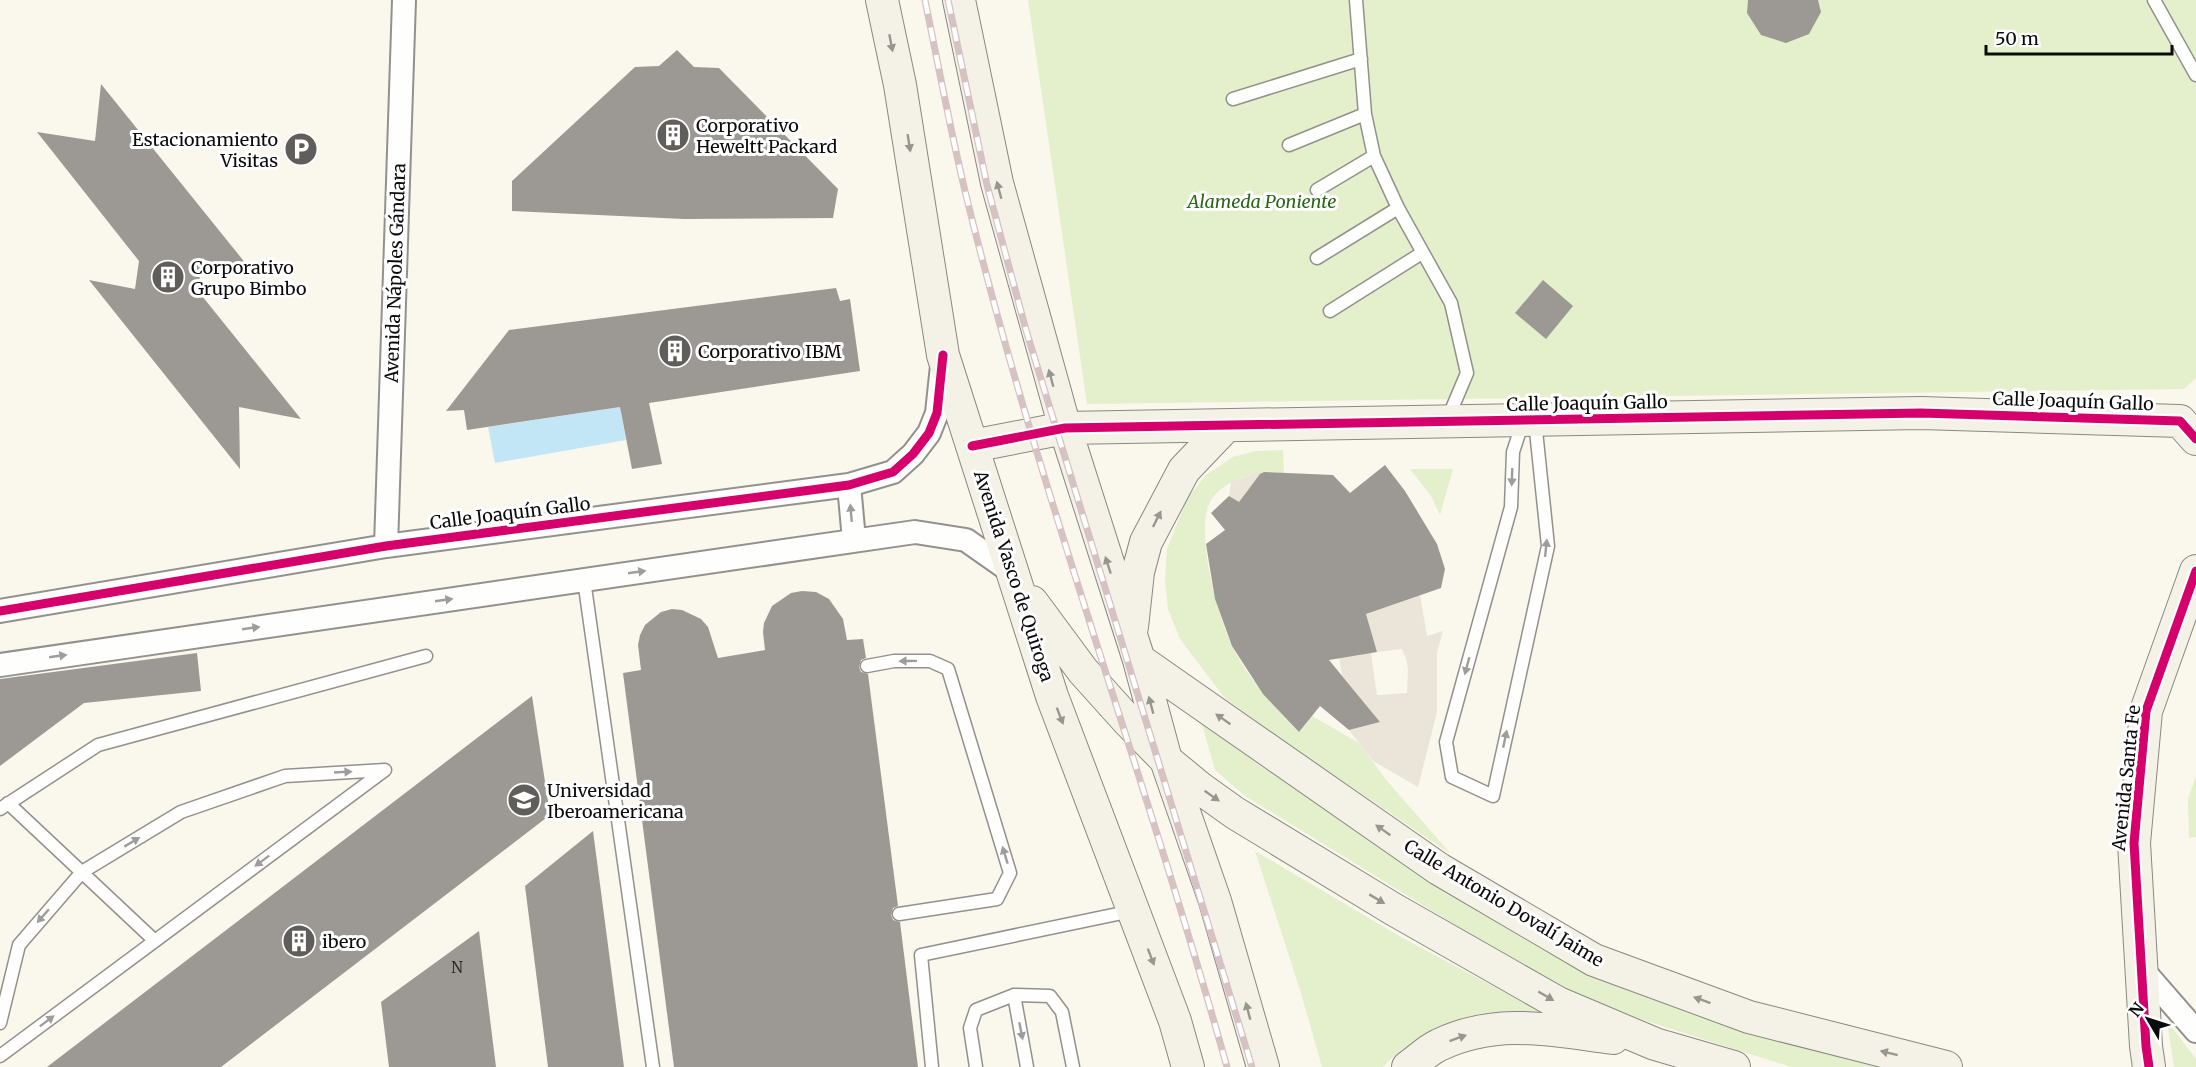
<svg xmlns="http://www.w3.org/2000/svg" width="2196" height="1067" viewBox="0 0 2196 1067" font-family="Merriweather,serif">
<rect width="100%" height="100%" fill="#faf7ed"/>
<path fill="#e3f0cb" d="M 1028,0 L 2196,0 L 2196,378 L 2184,389 L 1087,404 Z
M 1283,450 L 1284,473 C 1266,471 1261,471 1244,477 C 1229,483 1216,489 1209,504 C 1196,536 1217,615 1232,646 C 1248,679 1274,706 1299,732 L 1312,716 L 1359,743 L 1387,781 L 1451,854 L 1276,736 L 1224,697 L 1180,639 L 1168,609 L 1165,580 L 1167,549 L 1187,499 L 1206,475 L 1233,457 L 1256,451 Z
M 1410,469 L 1453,469 L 1440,515 L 1431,496 Z
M 1201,721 L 1263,768 L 1585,966 L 1909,1067 L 1791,1067 L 1574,998 L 1245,796 L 1215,770 Z
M 2196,776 L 2196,837 L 2189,838 L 2188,799 Z
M 1255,851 L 1401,937 L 1551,1017 C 1539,1015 1526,1010 1514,1011 C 1466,1011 1416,1031 1383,1067 L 1322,1067 L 1301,993 Z
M 2167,1021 L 2196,1059 L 2196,1067 L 2174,1067 Z"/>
<path fill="#eae5d8" d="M 1264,470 L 1243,496 L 1357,620 L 1371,653 L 1377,695 L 1407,693 L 1408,669 L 1406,658 L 1402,649 L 1377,652 L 1366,614 L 1420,595 L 1427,636 L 1443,631 L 1437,653 L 1437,712 L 1418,787 L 1373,761 L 1349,730 L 1380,722 L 1342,675 L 1335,633 L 1229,496 L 1231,482 Z"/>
<path fill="#c2e6f5" d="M 620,407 L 626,440 L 495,463 L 488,427 Z"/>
<path fill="#9c9994" d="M 1748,0 L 1818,0 L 1821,12 L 1809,34 L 1786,43 L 1761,35 L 1747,13 Z
M 677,50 L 694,67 L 719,68 L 838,189 L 833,218 L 684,219 L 512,211 L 512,181 L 635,67 L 659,66 Z
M 101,84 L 255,275 L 202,259 L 198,291 L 301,419 L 239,407 L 240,469 L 89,280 L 135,289 L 139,261 L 37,132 L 95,141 Z
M 1543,280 L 1573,306 L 1546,339 L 1515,313 Z
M 836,288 L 840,301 L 850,299 L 860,371 L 649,403 L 662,464 L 632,469 L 620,407 L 467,430 L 464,410 L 446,411 L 509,330 Z
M 1385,465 L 1405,491 L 1437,544 L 1445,569 L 1441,588 L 1366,614 L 1377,652 L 1329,660 L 1380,722 L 1349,730 L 1320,706 L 1299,732 L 1263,694 L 1232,646 L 1215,599 L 1206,544 L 1225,530 L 1211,513 L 1229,496 L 1239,502 L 1260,474 L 1264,472 L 1333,475 L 1350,493 Z
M 802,591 L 816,592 L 829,599 L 843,619 L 847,640 L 863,639 L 866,658 L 861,660 L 859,667 L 861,672 L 868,674 L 898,906 L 893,908 L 891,915 L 893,920 L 900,922 L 918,1067 L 674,1067 L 623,673 L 641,670 L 638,645 L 640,635 L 645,625 L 661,612 L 672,609 L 682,610 L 701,619 L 708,627 L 718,658 L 765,650 L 763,632 L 764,623 L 772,606 L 791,593 Z
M 197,653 L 201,691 L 84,703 L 0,766 L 0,679 Z
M 532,696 L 550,815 L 221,1067 L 47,1067 Z
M 593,831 L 624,1067 L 548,1067 L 525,886 Z
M 479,931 L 496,1067 L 389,1067 L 381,1002 Z"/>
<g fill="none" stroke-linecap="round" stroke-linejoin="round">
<g stroke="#93918d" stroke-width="15">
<path id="lane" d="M 1356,0 L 1365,114 L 1374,156 L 1398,208 L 1451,303 L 1467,373 L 1448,418
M 2154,0 L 2196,75
M 1233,99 L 1361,59
M 1289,145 L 1365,114
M 1317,190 L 1374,156
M 1317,258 L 1398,208
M 1330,311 L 1422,253
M 1523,421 L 1513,452 L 1511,507 L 1446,742 L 1452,777 L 1493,796 L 1548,546 L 1535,421
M 584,580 L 653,1067
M 867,666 L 894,661 L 930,661 L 948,669 L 1010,873 L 997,899 L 899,914
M 8,803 L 155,941
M 0,809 L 98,745 L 426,656
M 1014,995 L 1027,1067
M 0,1023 L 19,945 L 82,872 L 181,812 L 285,776 L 385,770 L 0,1056
M 932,1067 L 921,955 L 1132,911
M 976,1067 L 970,1028 L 976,1010 L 1014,995 L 1050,996 L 1062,1012 L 1073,1067"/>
</g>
<g stroke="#93918d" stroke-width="26">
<path id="street" d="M 849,485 L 854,540
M 386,546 L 404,0
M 0,611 L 386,546 L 849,485 L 893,472 L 913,454 L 929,433 L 937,413 L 942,366
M 0,665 L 915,532 L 966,540 L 1013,573
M 2142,969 L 2196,1031"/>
</g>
<g stroke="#898883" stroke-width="34">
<path id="secondary" d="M 882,0 L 900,85 L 943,355 L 1052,696 L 1175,1021 L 1188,1067
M 959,0 L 997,183 L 1065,428 L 1139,660 L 1166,760 L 1215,901 L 1263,1067
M 972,446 L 1065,428 L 1921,413 L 2180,421 L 2196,439
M 1032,602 L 1083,671 L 1128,721 L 1166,760 L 1200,788 L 1235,813 L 1393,909 L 1558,1003 L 1655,1044 L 1734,1067
M 1132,627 L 1138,572 L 1146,542 L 1184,470 L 1226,426
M 1139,660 L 1439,869 L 1594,960 L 1749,1017 L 1946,1067
M 1408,1067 C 1418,1060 1428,1050 1439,1045 C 1497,1017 1552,1030 1613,1038
M 2149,1067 L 2146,1046 L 2134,843 L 2146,711 L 2196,571"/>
</g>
<use href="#lane" stroke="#fefefc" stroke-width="12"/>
<use href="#street" stroke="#fefefc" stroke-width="22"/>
<use href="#secondary" stroke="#f4f2e7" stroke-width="32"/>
<g stroke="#d7c2c3" stroke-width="7">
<path id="rail" d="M 925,0 C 938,64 950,128 965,191 C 1037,487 1145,774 1227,1067
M 948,0 L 987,185 L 1026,330 L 1252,1067"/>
</g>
<use href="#rail" stroke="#fff" stroke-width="4.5" stroke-dasharray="14" stroke-linecap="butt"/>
<g stroke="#fff" stroke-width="13">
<path id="cycleway" d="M 972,446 L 1065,428 L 1921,413 L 2180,421 L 2196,439
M 0,611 L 386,546 L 849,485 L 893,472 L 913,454 L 929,433 L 937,413 L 943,355
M 2149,1067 L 2146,1046 L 2134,843 L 2146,711 L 2196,571"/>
</g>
<use href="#cycleway" stroke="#d6006c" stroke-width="9"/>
</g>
<defs><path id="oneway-solid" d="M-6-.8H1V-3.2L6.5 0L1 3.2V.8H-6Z" transform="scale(1.5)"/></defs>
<g fill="#97968f">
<use href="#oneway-solid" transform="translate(891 43) rotate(79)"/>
<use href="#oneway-solid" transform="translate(909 143) rotate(81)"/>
<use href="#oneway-solid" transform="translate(999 190) rotate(-105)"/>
<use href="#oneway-solid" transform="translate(1051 378) rotate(-105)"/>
<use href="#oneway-solid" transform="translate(1157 519) rotate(-63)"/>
<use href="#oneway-solid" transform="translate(1108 565) rotate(-108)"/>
<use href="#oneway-solid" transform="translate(1151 705) rotate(-105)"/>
<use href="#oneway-solid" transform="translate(1060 716) rotate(69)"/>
<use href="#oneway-solid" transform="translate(1223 719) rotate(-145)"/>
<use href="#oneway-solid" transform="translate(1212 796) rotate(35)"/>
<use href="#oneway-solid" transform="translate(1383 830) rotate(-145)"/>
<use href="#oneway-solid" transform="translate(1377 899) rotate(31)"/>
<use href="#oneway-solid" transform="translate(1151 957) rotate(69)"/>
<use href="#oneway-solid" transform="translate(1546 996) rotate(30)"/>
<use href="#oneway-solid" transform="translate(1702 1000) rotate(-160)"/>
<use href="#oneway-solid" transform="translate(1248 1011) rotate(-105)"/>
<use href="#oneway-solid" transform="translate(1458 1038) rotate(-20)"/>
<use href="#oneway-solid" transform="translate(1889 1053) rotate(-166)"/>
</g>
<g fill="#9d9d9c">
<use href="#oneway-solid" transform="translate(1512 477) rotate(92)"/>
<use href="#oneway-solid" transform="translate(851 513) rotate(-95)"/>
<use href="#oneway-solid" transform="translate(1546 548) rotate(-84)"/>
<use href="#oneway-solid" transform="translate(637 572) rotate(-8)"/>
<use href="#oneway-solid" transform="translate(444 600) rotate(-8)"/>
<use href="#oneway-solid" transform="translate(251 628) rotate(-8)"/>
<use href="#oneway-solid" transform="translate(58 656) rotate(-8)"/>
<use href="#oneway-solid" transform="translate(908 661) rotate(179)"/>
<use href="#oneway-solid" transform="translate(1467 666) rotate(105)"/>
<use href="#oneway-solid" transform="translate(1505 739) rotate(-78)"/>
<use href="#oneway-solid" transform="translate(343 772) rotate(-3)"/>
<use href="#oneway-solid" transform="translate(132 842) rotate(-31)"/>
<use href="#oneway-solid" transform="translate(1005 855) rotate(-107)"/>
<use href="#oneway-solid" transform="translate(262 861) rotate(143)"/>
<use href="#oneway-solid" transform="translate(43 916) rotate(131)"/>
<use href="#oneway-solid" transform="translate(47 1021) rotate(-37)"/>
<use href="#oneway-solid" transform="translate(1021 1031) rotate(79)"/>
</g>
<defs>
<g id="building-disc" transform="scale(1.725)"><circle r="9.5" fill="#5f5e5a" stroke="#fff"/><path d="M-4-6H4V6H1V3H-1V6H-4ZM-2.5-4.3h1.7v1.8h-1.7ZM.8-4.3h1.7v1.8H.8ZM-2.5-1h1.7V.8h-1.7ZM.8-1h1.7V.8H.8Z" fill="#fff"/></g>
<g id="parking-disc" transform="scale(1.725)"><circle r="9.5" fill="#5f5e5a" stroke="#fff"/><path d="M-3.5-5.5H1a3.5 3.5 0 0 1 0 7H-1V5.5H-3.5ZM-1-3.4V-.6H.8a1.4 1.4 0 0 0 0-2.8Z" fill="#fff"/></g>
<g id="university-disc" transform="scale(1.725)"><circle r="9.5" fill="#5f5e5a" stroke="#fff"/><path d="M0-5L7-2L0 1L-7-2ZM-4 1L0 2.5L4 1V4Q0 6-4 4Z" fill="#fff"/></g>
</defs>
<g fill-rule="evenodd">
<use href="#building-disc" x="673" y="135"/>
<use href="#parking-disc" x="301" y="149"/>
<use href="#building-disc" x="168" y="277"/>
<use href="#building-disc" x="675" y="351"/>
<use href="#university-disc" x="524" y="800"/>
<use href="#building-disc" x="299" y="941"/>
</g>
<g text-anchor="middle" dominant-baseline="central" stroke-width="6" stroke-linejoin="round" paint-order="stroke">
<g font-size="15" fill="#2f2e2d">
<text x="457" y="967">N</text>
</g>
<g font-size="18" fill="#0b0b0b" stroke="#fff" text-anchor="start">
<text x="696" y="125">Corporativo<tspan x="696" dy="21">Heweltt Packard</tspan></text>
<text x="278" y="139" text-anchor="end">Estacionamiento<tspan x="278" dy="21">Visitas</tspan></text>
<text x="191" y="267">Corporativo<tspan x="191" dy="21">Grupo Bimbo</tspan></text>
<text x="698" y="351">Corporativo IBM</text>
<text x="547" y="790">Universidad<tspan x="547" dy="21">Iberoamericana</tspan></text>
<text x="322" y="941">ibero</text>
</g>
<g font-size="18" font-style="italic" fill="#2b6518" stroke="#fff">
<text x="1262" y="201">Alameda Poniente</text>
</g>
<g font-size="18" fill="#0b0b0b" stroke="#fff">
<text transform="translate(395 273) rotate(-88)">Avenida Nápoles Gándara</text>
<text transform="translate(2073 401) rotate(2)">Calle Joaquín Gallo</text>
<text transform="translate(1587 403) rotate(-1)">Calle Joaquín Gallo</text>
<text transform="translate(510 513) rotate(-7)">Calle Joaquín Gallo</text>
<text transform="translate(1014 576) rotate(72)">Avenida Vasco de Quiroga</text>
<text transform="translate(2126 778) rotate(-84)">Avenida Santa Fe</text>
<text transform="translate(1504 903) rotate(31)">Calle Antonio Dovalí Jaime</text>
</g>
</g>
<g transform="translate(2148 1019) rotate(309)" stroke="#ffffff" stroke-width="4.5" paint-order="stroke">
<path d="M0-4.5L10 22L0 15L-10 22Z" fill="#0b0b0b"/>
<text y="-9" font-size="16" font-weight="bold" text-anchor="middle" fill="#0b0b0b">N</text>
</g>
<path d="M1986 45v9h186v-9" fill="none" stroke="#0b0b0b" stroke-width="3"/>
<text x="1995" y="45" font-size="18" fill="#0b0b0b" stroke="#ffffff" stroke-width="4.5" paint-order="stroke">50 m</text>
</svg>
